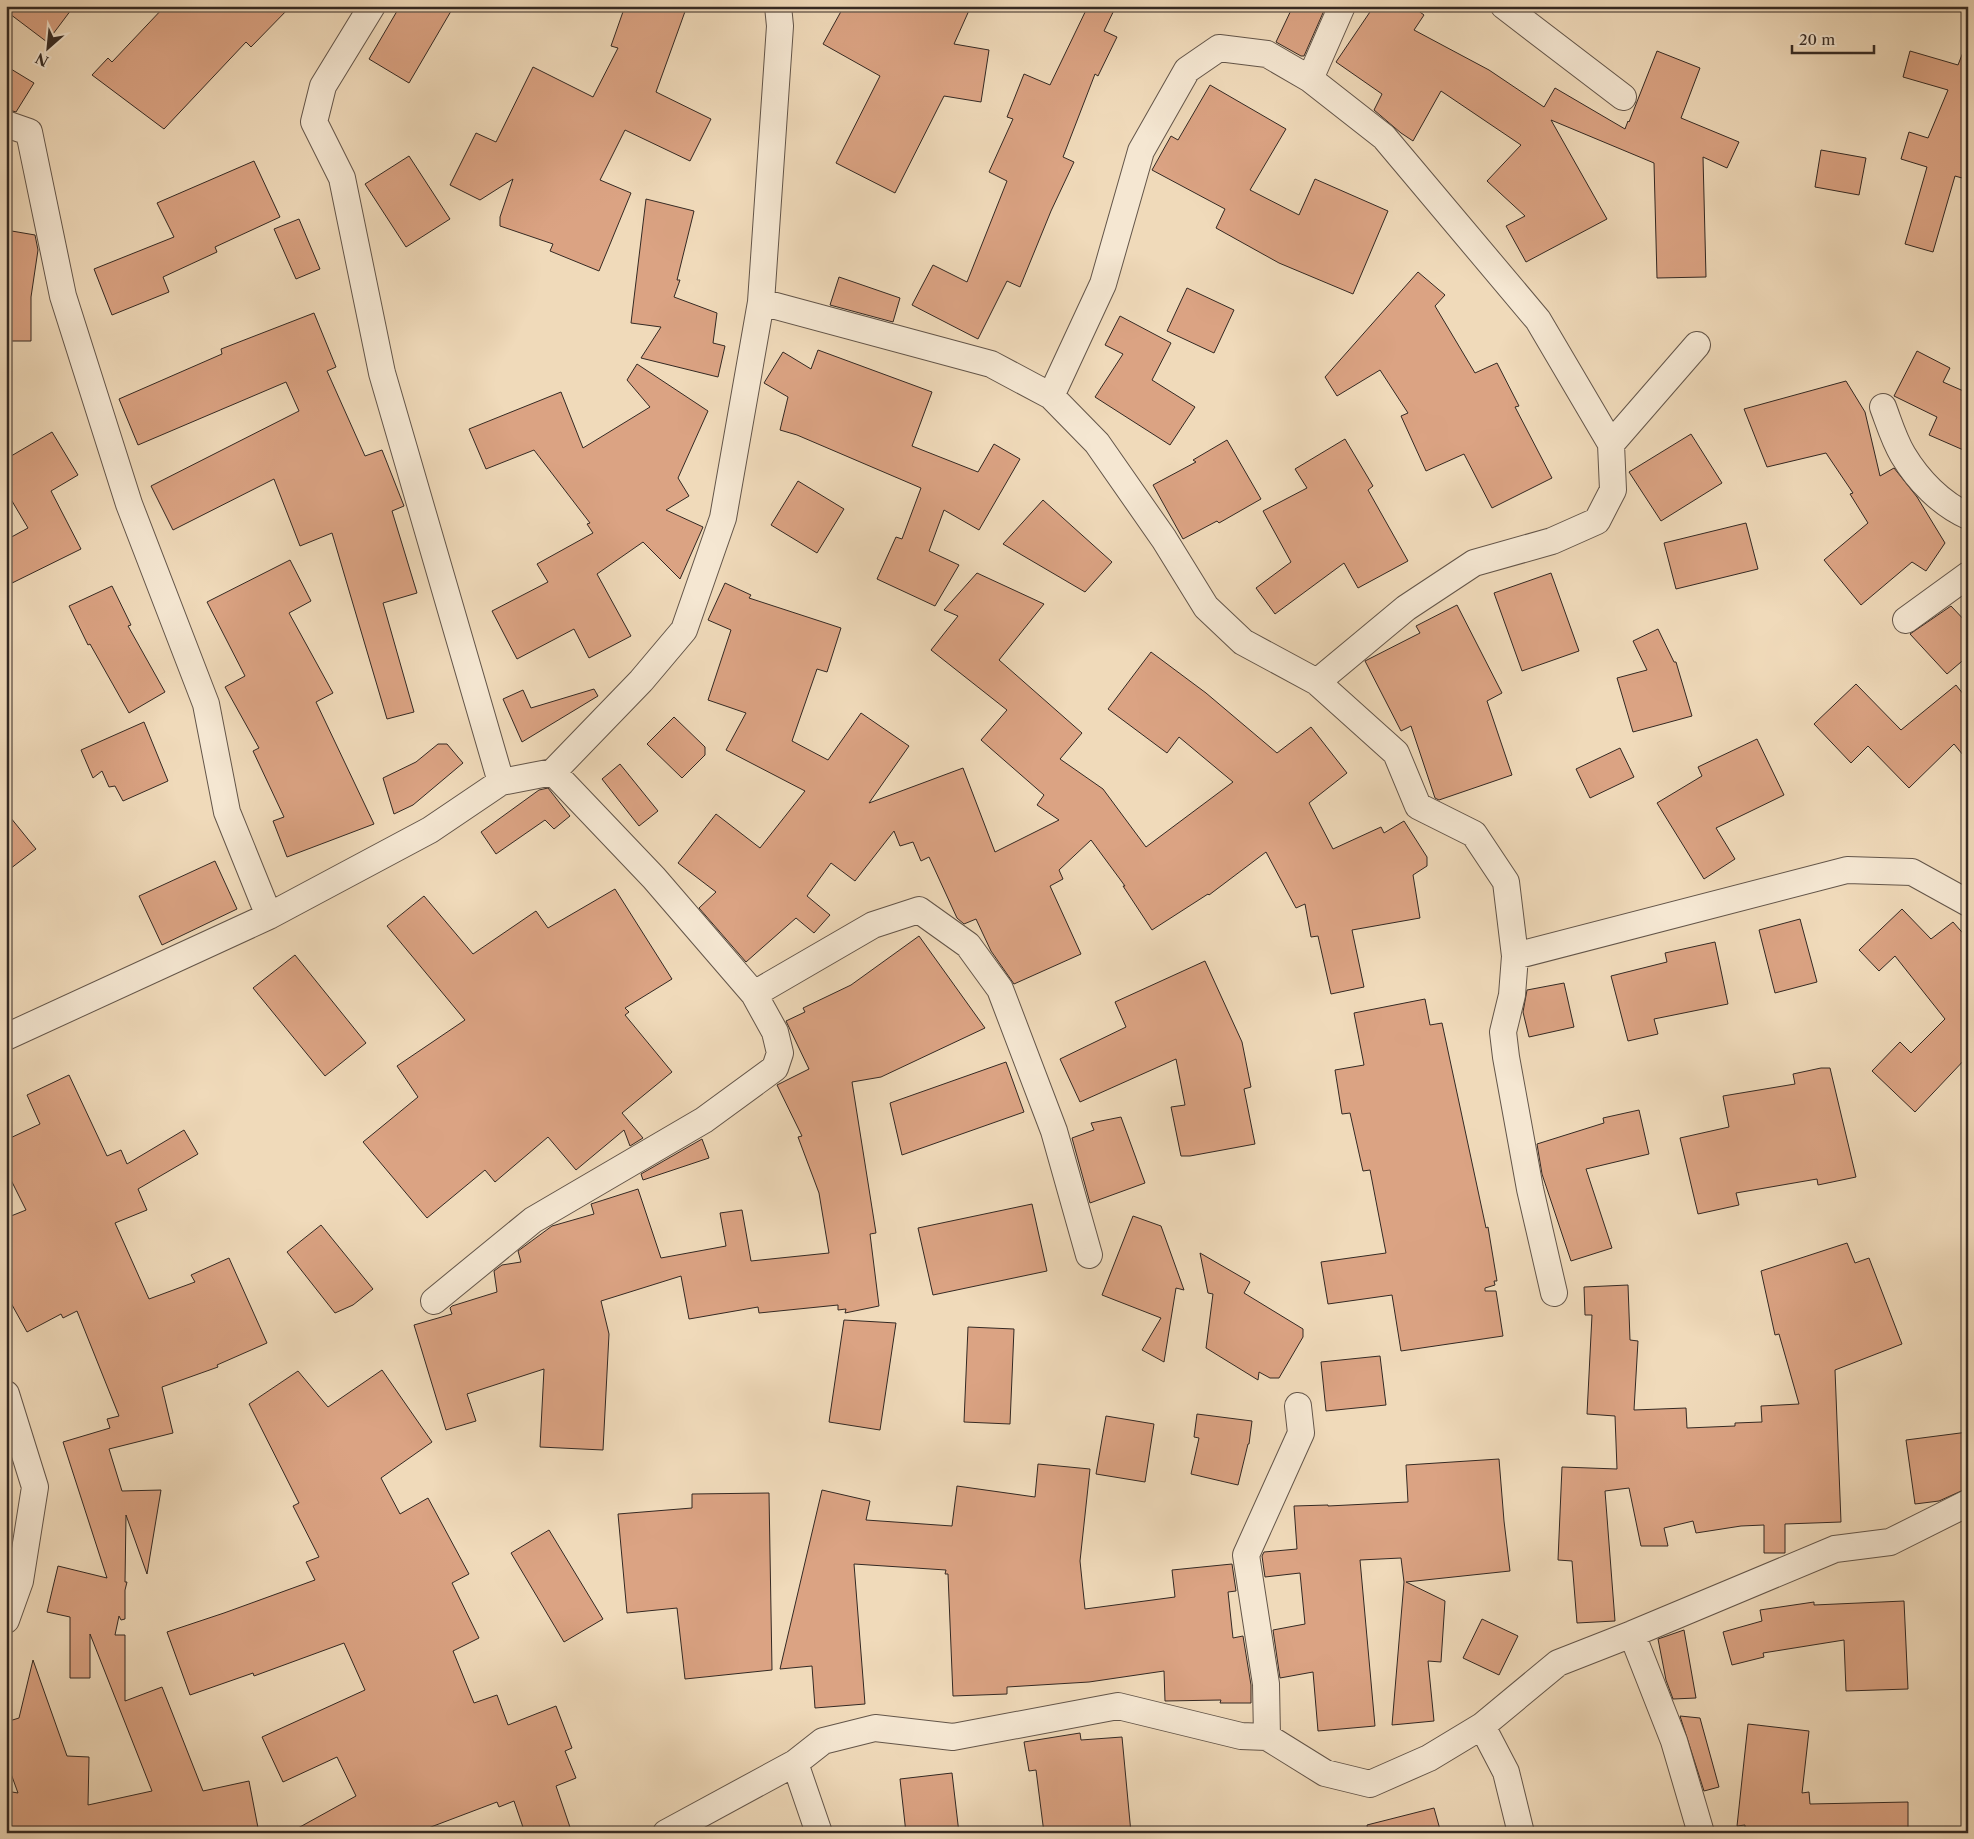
<svg xmlns="http://www.w3.org/2000/svg" width="1974" height="1839" viewBox="0 0 1974 1839" font-family="'Libre Caslon Text',serif">
<rect width="100%" height="100%" fill="#f0daba"/>
<filter id="stains"><feTurbulence type="fractalNoise" baseFrequency=".004" numOctaves="4"/><feColorMatrix values="0 0 0 0 .2 0 0 0 0 .09 0 0 0 0 .02 0 0 0 .5 -.17"/></filter>
<radialGradient id="worn" r=".72"><stop offset=".6" stop-color="#630" stop-opacity="0"/><stop offset="1" stop-color="#630" stop-opacity=".3"/></radialGradient>
<path fill="#dba383" stroke="#342923" d="M 6,6 L 74,6 L 47,42 L 6,11 Z
M 165,6 L 291,6 L 251,47 L 246,42 L 164,129 L 92,75 L 108,58 L 112,62 Z
M 400,6 L 454,6 L 409,83 L 369,59 Z
M 625,6 L 687,6 L 656,92 L 711,119 L 690,161 L 625,130 L 600,180 L 631,193 L 599,271 L 550,251 L 553,244 L 500,226 L 500,217 L 513,179 L 480,200 L 450,185 L 476,133 L 496,142 L 533,67 L 593,97 L 618,48 L 611,46 Z
M 844,6 L 971,6 L 954,44 L 989,50 L 981,102 L 944,96 L 895,193 L 836,163 L 880,76 L 823,44 Z
M 1088,6 L 1116,6 L 1104,31 L 1117,37 L 1098,76 L 1095,74 L 1063,157 L 1074,162 L 1051,211 L 1020,287 L 1007,281 L 978,339 L 912,305 L 933,265 L 967,282 L 1007,181 L 989,172 L 1013,119 L 1007,117 L 1024,74 L 1050,85 Z
M 1293,6 L 1326,6 L 1304,56 L 1301,56 L 1276,42 Z
M 1374,6 L 1412,6 L 1424,15 L 1414,30 L 1489,70 L 1544,107 L 1555,88 L 1625,129 L 1628,121 L 1629,122 L 1657,51 L 1700,68 L 1681,118 L 1739,142 L 1727,168 L 1703,157 L 1706,277 L 1657,278 L 1654,163 L 1551,120 L 1607,219 L 1526,262 L 1506,226 L 1525,216 L 1487,181 L 1521,145 L 1441,91 L 1413,141 L 1401,133 L 1374,110 L 1382,94 L 1336,62 Z
M 1967,42 L 1968,160 L 1962,178 L 1955,176 L 1933,252 L 1905,244 L 1927,167 L 1901,159 L 1909,132 L 1928,138 L 1948,90 L 1903,77 L 1910,51 L 1958,65 Z
M 6,66 L 34,83 L 16,112 L 6,109 Z
M 1210,85 L 1286,129 L 1250,190 L 1299,215 L 1315,179 L 1388,211 L 1353,294 L 1279,263 L 1216,228 L 1225,209 L 1152,170 L 1171,136 L 1178,140 Z
M 1821,150 L 1866,158 L 1859,195 L 1815,187 Z
M 409,156 L 450,219 L 406,247 L 365,184 Z
M 254,161 L 280,217 L 215,247 L 217,252 L 163,277 L 169,292 L 112,315 L 94,269 L 174,237 L 157,203 Z
M 646,199 L 694,211 L 677,280 L 680,280 L 674,297 L 717,313 L 713,343 L 725,346 L 718,377 L 641,358 L 661,327 L 631,323 Z
M 299,219 L 320,269 L 296,279 L 274,229 Z
M 6,230 L 35,235 L 38,250 L 31,297 L 31,341 L 6,341 Z
M 1418,272 L 1445,295 L 1435,306 L 1475,373 L 1497,363 L 1519,406 L 1515,407 L 1552,478 L 1492,508 L 1464,454 L 1426,471 L 1401,416 L 1408,413 L 1380,370 L 1337,396 L 1325,377 Z
M 839,277 L 900,298 L 893,322 L 830,305 Z
M 1187,288 L 1234,310 L 1214,353 L 1167,331 Z
M 314,313 L 336,367 L 327,371 L 365,456 L 382,450 L 404,506 L 392,511 L 417,593 L 383,603 L 414,712 L 387,719 L 332,533 L 300,546 L 274,479 L 173,530 L 151,486 L 299,411 L 286,382 L 138,445 L 119,399 L 222,354 L 221,349 Z
M 1120,316 L 1171,343 L 1152,380 L 1195,407 L 1170,445 L 1095,397 L 1123,354 L 1105,345 Z
M 818,350 L 932,392 L 912,446 L 978,472 L 994,444 L 1020,459 L 979,530 L 944,510 L 929,551 L 959,565 L 935,606 L 877,579 L 896,537 L 902,539 L 921,488 L 797,435 L 780,430 L 788,397 L 764,383 L 783,352 L 811,369 Z
M 1917,351 L 1950,368 L 1943,382 L 1968,393 L 1968,452 L 1929,435 L 1937,417 L 1894,396 Z
M 637,364 L 708,411 L 678,478 L 689,496 L 666,510 L 703,527 L 680,579 L 643,542 L 597,574 L 631,636 L 589,658 L 574,629 L 517,659 L 492,611 L 548,582 L 537,564 L 593,533 L 587,524 L 590,523 L 534,450 L 486,469 L 469,429 L 561,392 L 583,448 L 650,407 L 627,380 Z
M 1846,381 L 1865,412 L 1880,476 L 1894,468 L 1917,497 L 1945,543 L 1926,571 L 1912,562 L 1861,605 L 1824,560 L 1868,523 L 1850,494 L 1853,493 L 1826,453 L 1767,467 L 1744,409 Z
M 52,432 L 78,475 L 51,491 L 81,549 L 6,586 L 6,540 L 28,528 L 6,491 L 6,459 Z
M 1691,434 L 1722,483 L 1661,521 L 1629,472 Z
M 1345,439 L 1373,486 L 1368,490 L 1408,561 L 1358,588 L 1344,563 L 1275,614 L 1256,588 L 1291,562 L 1263,511 L 1307,488 L 1295,469 Z
M 1227,440 L 1261,499 L 1219,523 L 1217,521 L 1183,539 L 1153,485 L 1196,462 L 1193,460 Z
M 798,481 L 844,509 L 817,553 L 771,525 Z
M 1043,500 L 1112,562 L 1085,592 L 1003,544 Z
M 1746,523 L 1758,569 L 1676,589 L 1664,543 Z
M 290,560 L 311,601 L 289,613 L 333,693 L 316,702 L 374,824 L 287,857 L 273,821 L 284,817 L 253,751 L 259,748 L 225,687 L 245,676 L 207,602 Z
M 977,573 L 1044,604 L 999,660 L 1082,733 L 1060,759 L 1103,789 L 1146,847 L 1233,782 L 1179,737 L 1167,753 L 1108,709 L 1151,652 L 1206,693 L 1277,753 L 1311,727 L 1347,773 L 1309,803 L 1333,849 L 1381,827 L 1384,833 L 1404,821 L 1427,857 L 1427,866 L 1413,875 L 1420,918 L 1352,930 L 1364,987 L 1331,994 L 1318,936 L 1311,937 L 1305,904 L 1296,908 L 1266,852 L 1209,895 L 1208,894 L 1152,930 L 1123,886 L 1125,886 L 1091,840 L 1059,870 L 1063,879 L 1050,886 L 1081,954 L 1014,984 L 991,951 L 976,919 L 964,924 L 957,918 L 929,857 L 921,861 L 913,842 L 900,846 L 894,831 L 855,881 L 831,863 L 807,896 L 830,915 L 814,933 L 796,918 L 746,962 L 699,908 L 716,892 L 678,863 L 716,814 L 760,848 L 805,791 L 726,750 L 746,713 L 708,700 L 731,630 L 708,620 L 725,583 L 751,595 L 749,598 L 841,628 L 827,672 L 817,669 L 792,741 L 828,760 L 861,713 L 909,746 L 869,803 L 963,768 L 995,852 L 1059,820 L 1037,805 L 1044,795 L 981,740 L 1007,710 L 931,650 L 958,616 L 944,610 Z
M 1551,573 L 1579,651 L 1522,671 L 1494,593 Z
M 112,586 L 131,625 L 128,626 L 165,692 L 129,713 L 90,644 L 88,645 L 69,606 Z
M 1457,605 L 1502,693 L 1487,701 L 1512,775 L 1439,800 L 1435,798 L 1411,726 L 1401,731 L 1365,661 L 1420,633 L 1416,626 Z
M 1951,606 L 1968,624 L 1968,656 L 1947,674 L 1910,634 Z
M 1658,629 L 1674,662 L 1676,662 L 1692,716 L 1633,732 L 1617,678 L 1647,670 L 1633,641 Z
M 1856,684 L 1901,730 L 1956,685 L 1968,700 L 1968,761 L 1954,744 L 1909,788 L 1868,746 L 1851,763 L 1814,724 Z
M 594,689 L 598,696 L 522,742 L 503,699 L 523,690 L 531,708 Z
M 674,717 L 705,747 L 705,755 L 682,778 L 647,744 Z
M 144,722 L 168,781 L 123,801 L 115,786 L 109,787 L 102,771 L 93,778 L 81,750 Z
M 1757,739 L 1784,795 L 1716,828 L 1735,859 L 1704,879 L 1657,803 L 1702,776 L 1698,767 Z
M 438,744 L 447,744 L 463,763 L 413,805 L 394,814 L 383,778 L 416,762 Z
M 1620,748 L 1634,777 L 1590,798 L 1576,769 Z
M 620,764 L 658,811 L 639,826 L 602,779 Z
M 548,788 L 570,816 L 554,829 L 545,820 L 496,854 L 481,832 L 539,790 Z
M 6,812 L 36,849 L 6,872 Z
M 215,861 L 237,909 L 162,945 L 139,896 Z
M 615,889 L 672,979 L 625,1008 L 629,1012 L 625,1015 L 672,1072 L 622,1113 L 643,1138 L 630,1146 L 624,1130 L 576,1170 L 548,1137 L 495,1182 L 485,1170 L 427,1218 L 363,1142 L 418,1097 L 397,1066 L 465,1020 L 387,926 L 424,896 L 473,954 L 536,911 L 548,928 Z
M 1902,909 L 1931,939 L 1953,922 L 1968,939 L 1968,1056 L 1915,1112 L 1872,1071 L 1900,1042 L 1911,1053 L 1945,1019 L 1895,956 L 1879,971 L 1859,950 Z
M 1800,919 L 1817,982 L 1775,993 L 1759,930 Z
M 919,936 L 985,1028 L 881,1077 L 852,1082 L 876,1233 L 870,1234 L 879,1306 L 845,1313 L 846,1309 L 838,1310 L 838,1305 L 759,1313 L 758,1307 L 689,1319 L 681,1276 L 601,1301 L 609,1334 L 603,1450 L 540,1447 L 544,1369 L 467,1394 L 476,1421 L 446,1430 L 414,1325 L 452,1314 L 450,1308 L 452,1306 L 497,1292 L 494,1271 L 502,1265 L 521,1262 L 518,1251 L 552,1226 L 594,1214 L 591,1204 L 638,1189 L 661,1258 L 726,1246 L 720,1213 L 742,1210 L 751,1261 L 829,1253 L 819,1193 L 798,1137 L 802,1136 L 777,1085 L 809,1069 L 786,1021 L 805,1012 L 803,1008 L 851,985 Z
M 1715,942 L 1728,1004 L 1654,1019 L 1658,1034 L 1628,1041 L 1611,976 L 1667,962 L 1665,953 Z
M 295,955 L 366,1043 L 325,1076 L 253,988 Z
M 1205,961 L 1242,1042 L 1251,1087 L 1244,1089 L 1255,1144 L 1190,1156 L 1181,1156 L 1171,1107 L 1185,1105 L 1176,1059 L 1080,1102 L 1060,1059 L 1126,1027 L 1115,1002 Z
M 1564,983 L 1574,1027 L 1529,1037 L 1523,1012 L 1527,990 Z
M 1425,999 L 1430,1025 L 1442,1023 L 1486,1228 L 1488,1227 L 1497,1281 L 1494,1281 L 1495,1285 L 1485,1288 L 1485,1291 L 1496,1291 L 1503,1336 L 1401,1351 L 1392,1295 L 1328,1304 L 1321,1262 L 1386,1253 L 1370,1170 L 1363,1171 L 1350,1113 L 1342,1114 L 1335,1070 L 1364,1065 L 1354,1013 Z
M 1006,1062 L 1024,1112 L 902,1155 L 890,1103 Z
M 1821,1068 L 1830,1068 L 1856,1177 L 1818,1185 L 1817,1179 L 1736,1193 L 1739,1205 L 1698,1214 L 1680,1138 L 1729,1127 L 1723,1096 L 1795,1084 L 1793,1074 Z
M 69,1075 L 107,1156 L 121,1150 L 127,1164 L 184,1130 L 198,1154 L 138,1189 L 147,1210 L 115,1223 L 149,1299 L 195,1282 L 191,1275 L 229,1258 L 267,1343 L 217,1365 L 218,1367 L 162,1387 L 173,1433 L 109,1449 L 122,1491 L 161,1490 L 147,1574 L 126,1515 L 125,1582 L 127,1582 L 125,1590 L 125,1619 L 121,1620 L 119,1616 L 115,1635 L 125,1635 L 125,1701 L 162,1687 L 203,1791 L 249,1781 L 259,1833 L 6,1833 L 6,1791 L 18,1793 L 6,1760 L 6,1722 L 19,1718 L 33,1660 L 67,1756 L 89,1757 L 88,1805 L 152,1791 L 90,1634 L 90,1678 L 70,1678 L 70,1617 L 47,1612 L 58,1566 L 107,1578 L 63,1442 L 110,1428 L 107,1419 L 119,1416 L 77,1311 L 63,1318 L 61,1314 L 27,1332 L 6,1294 L 6,1218 L 26,1210 L 6,1170 L 6,1140 L 40,1124 L 27,1095 Z
M 1639,1110 L 1649,1154 L 1586,1169 L 1612,1248 L 1571,1261 L 1542,1174 L 1537,1144 L 1604,1123 L 1603,1118 Z
M 1121,1117 L 1145,1183 L 1090,1203 L 1072,1138 L 1094,1130 L 1091,1123 Z
M 702,1139 L 709,1158 L 643,1180 L 641,1174 Z
M 1032,1204 L 1047,1271 L 933,1295 L 918,1228 Z
M 1133,1216 L 1161,1226 L 1184,1290 L 1176,1288 L 1164,1362 L 1142,1350 L 1161,1318 L 1102,1295 Z
M 321,1225 L 373,1289 L 353,1305 L 335,1313 L 287,1252 Z
M 1847,1243 L 1855,1263 L 1869,1258 L 1902,1344 L 1835,1370 L 1841,1522 L 1785,1524 L 1785,1553 L 1764,1553 L 1764,1525 L 1741,1526 L 1696,1533 L 1693,1521 L 1664,1528 L 1668,1546 L 1641,1546 L 1629,1488 L 1605,1491 L 1615,1621 L 1577,1623 L 1572,1561 L 1558,1560 L 1562,1467 L 1617,1469 L 1615,1416 L 1587,1414 L 1592,1315 L 1585,1315 L 1584,1287 L 1628,1285 L 1630,1340 L 1638,1341 L 1634,1410 L 1686,1408 L 1687,1428 L 1735,1426 L 1735,1423 L 1762,1422 L 1761,1406 L 1799,1404 L 1779,1334 L 1775,1335 L 1761,1271 Z
M 1200,1253 L 1250,1282 L 1244,1293 L 1303,1329 L 1303,1337 L 1279,1378 L 1270,1378 L 1259,1372 L 1258,1380 L 1206,1348 L 1213,1294 L 1208,1293 Z
M 844,1320 L 896,1323 L 880,1430 L 829,1422 Z
M 968,1327 L 1014,1329 L 1010,1424 L 964,1422 Z
M 1380,1356 L 1386,1405 L 1326,1411 L 1321,1362 Z
M 382,1370 L 432,1442 L 381,1478 L 400,1514 L 428,1498 L 469,1574 L 452,1583 L 479,1638 L 453,1651 L 474,1703 L 497,1695 L 508,1725 L 556,1706 L 572,1748 L 565,1751 L 576,1778 L 556,1786 L 572,1833 L 525,1833 L 514,1801 L 499,1807 L 497,1802 L 415,1833 L 289,1833 L 356,1796 L 337,1757 L 283,1782 L 262,1737 L 365,1690 L 344,1643 L 254,1676 L 253,1673 L 190,1695 L 167,1632 L 224,1613 L 315,1580 L 306,1562 L 319,1557 L 293,1506 L 299,1503 L 249,1404 L 298,1371 L 328,1407 Z
M 1197,1414 L 1252,1421 L 1249,1444 L 1248,1444 L 1238,1485 L 1191,1474 L 1199,1438 L 1194,1437 Z
M 1106,1416 L 1154,1424 L 1145,1482 L 1096,1474 Z
M 1968,1432 L 1968,1488 L 1939,1501 L 1915,1504 L 1906,1440 Z
M 1499,1459 L 1504,1521 L 1510,1571 L 1406,1582 L 1445,1601 L 1441,1662 L 1428,1661 L 1434,1721 L 1392,1725 L 1404,1582 L 1401,1558 L 1360,1560 L 1375,1726 L 1318,1731 L 1313,1672 L 1280,1678 L 1273,1630 L 1305,1624 L 1300,1573 L 1265,1577 L 1262,1556 L 1264,1552 L 1297,1549 L 1294,1506 L 1328,1505 L 1328,1506 L 1408,1502 L 1406,1465 Z
M 1038,1464 L 1090,1469 L 1080,1561 L 1085,1609 L 1175,1597 L 1172,1570 L 1232,1564 L 1236,1591 L 1228,1592 L 1233,1638 L 1243,1636 L 1251,1685 L 1251,1703 L 1220,1703 L 1221,1700 L 1165,1701 L 1164,1671 L 1089,1682 L 1007,1687 L 1007,1694 L 953,1696 L 948,1574 L 945,1574 L 946,1570 L 854,1564 L 865,1704 L 815,1708 L 812,1666 L 780,1669 L 822,1490 L 870,1501 L 866,1520 L 952,1526 L 957,1486 L 1035,1497 Z
M 769,1493 L 772,1670 L 685,1679 L 677,1608 L 627,1613 L 618,1514 L 692,1508 L 692,1494 Z
M 549,1530 L 603,1619 L 564,1642 L 511,1553 Z
M 1904,1601 L 1908,1689 L 1846,1691 L 1844,1640 L 1763,1653 L 1764,1657 L 1732,1665 L 1723,1632 L 1762,1621 L 1760,1610 L 1814,1602 L 1814,1605 Z
M 1482,1619 L 1518,1636 L 1499,1675 L 1463,1658 Z
M 1684,1630 L 1696,1698 L 1673,1699 L 1666,1680 L 1658,1639 Z
M 1680,1716 L 1700,1718 L 1719,1787 L 1704,1791 Z
M 1748,1724 L 1809,1731 L 1802,1793 L 1809,1792 L 1810,1804 L 1908,1802 L 1908,1833 L 1745,1833 L 1745,1825 L 1737,1826 Z
M 1080,1733 L 1081,1740 L 1122,1737 L 1131,1833 L 1044,1833 L 1036,1770 L 1029,1771 L 1024,1742 Z
M 952,1773 L 959,1833 L 906,1833 L 900,1779 Z
M 1434,1808 L 1441,1833 L 1368,1833 L 1367,1825 Z"/>
<g fill="none" stroke-linecap="round" stroke-linejoin="round">
<g stroke="#635549" stroke-width="28">
<path id="minor" d="M 372,6 L 323,86 L 314,122 L 342,178 L 382,373 L 501,782
M 1504,6 L 1623,97
M 1310,79 L 1342,6
M 6,124 L 29,132 L 63,296 L 129,504 L 206,704 L 227,812 L 269,916
M 761,302 L 991,364 L 1051,396 L 1097,443 L 1164,539 L 1206,607 L 1243,642 L 1317,682 L 1396,753 L 1418,806 L 1474,834 L 1506,882 L 1515,956 L 1512,995 L 1503,1032 L 1506,1057 L 1530,1189 L 1554,1293
M 1051,396 L 1103,284 L 1141,151 L 1187,70 L 1219,48 L 1267,54 L 1310,79 L 1384,137 L 1538,320 L 1611,444 L 1613,490 L 1597,521 L 1552,541 L 1474,563 L 1406,608 L 1317,682
M 1883,407 C 1889,423 1894,440 1903,455 C 1918,480 1941,504 1968,516
M 1611,444 L 1697,345
M 1906,620 L 1968,575
M 1515,956 L 1847,870 L 1912,872 L 1968,903
M 754,994 L 873,925 L 919,910 L 968,945 L 1000,989 L 1054,1131 L 1089,1255
M 6,1037 L 269,916 L 430,830 L 501,782 L 553,772 L 641,681 L 684,630 L 723,518 L 761,302 L 780,26 L 778,6
M 434,1301 L 533,1220 L 704,1120 L 775,1068 L 780,1053 L 775,1032 L 754,994 L 654,878 L 553,772
M 6,1394 L 35,1487 L 20,1581 L 6,1620
M 1632,1634 L 1674,1741 L 1701,1833
M 1482,1726 L 1506,1772 L 1521,1833
M 1267,1737 L 1266,1684 L 1246,1555 L 1301,1433 L 1298,1406
M 795,1763 L 819,1833
M 666,1833 L 795,1763 L 823,1741 L 875,1728 L 953,1737 L 1118,1706 L 1241,1736 L 1267,1737 L 1325,1773 L 1370,1784 L 1429,1758 L 1482,1726 L 1558,1663 L 1632,1634 L 1835,1549 L 1890,1542 L 1968,1503"/>
</g>
<use href="#minor" stroke="#f5e7d2" stroke-width="26"/>
</g>
<rect width="1974" height="1839" fill="none" stroke="#f0daba" stroke-width="25"/>
<rect x="8" y="8" width="1959" height="1824" fill="none" stroke="#342923" stroke-width="2.5"/>
<rect x="12" y="12" width="1949" height="1814" fill="none" stroke="#342923"/>
<g transform="translate(48 48) rotate(207)" stroke="#f5e7d2" stroke-width="4" paint-order="stroke">
<path d="M0-4L9 19L0 12L-9 19Z" fill="#342923"/>
<text y="-8" font-size="14" font-weight="bold" text-anchor="middle" fill="#342923">N</text>
</g>
<path d="M1792 45v8h82v-8" fill="none" stroke="#342923" stroke-width="2.5"/>
<text x="1799" y="45" font-size="15" fill="#342923" stroke="#f5e7d2" stroke-width="4" paint-order="stroke">20 m</text>
<rect width="100%" height="100%" filter="url(#stains)"/>
<rect width="100%" height="100%" fill="url(#worn)"/>
</svg>
